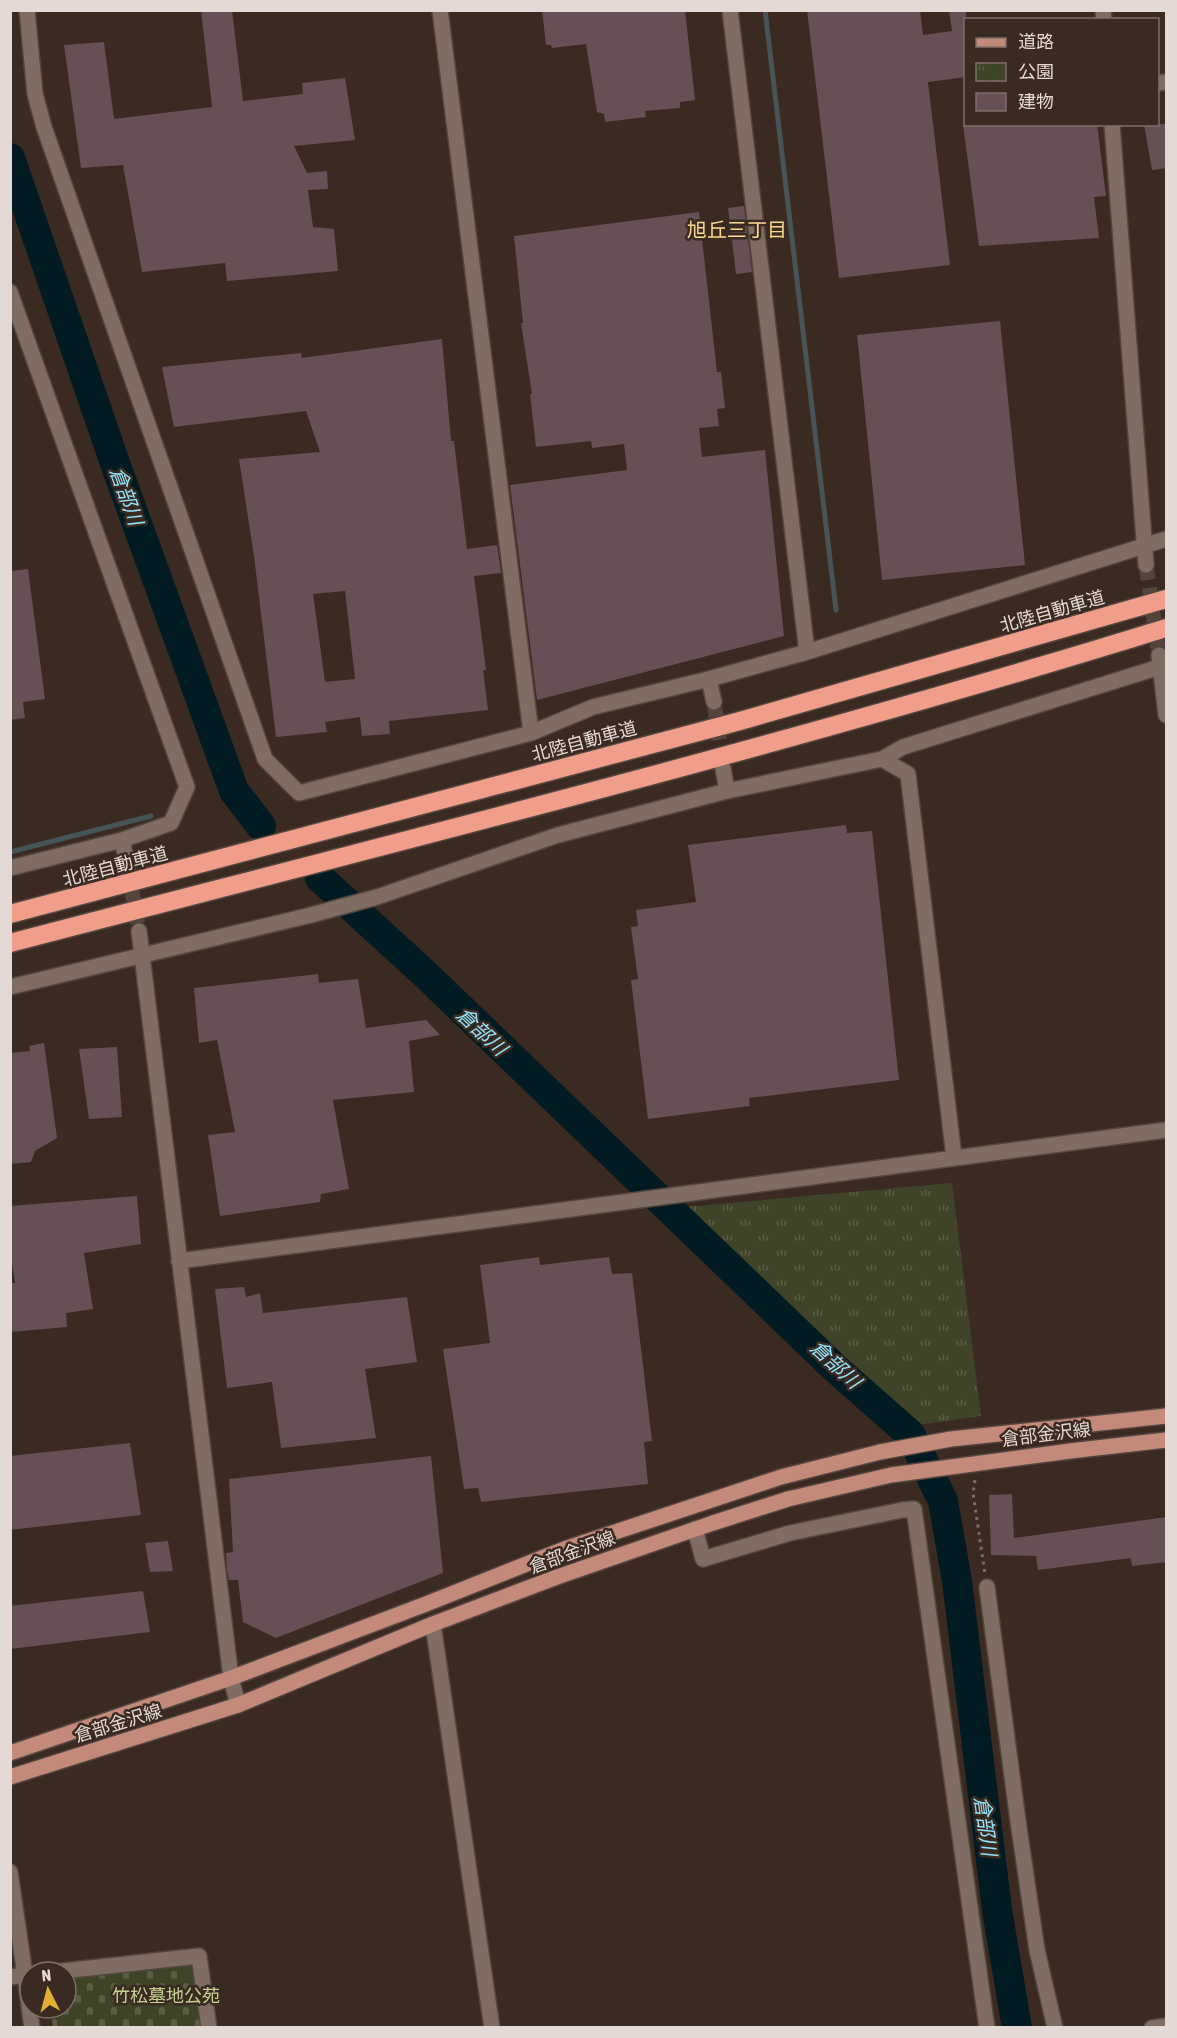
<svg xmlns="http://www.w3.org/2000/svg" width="1177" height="2038" viewBox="0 0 1177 2038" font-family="'Asap Condensed','Noto Sans JP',sans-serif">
<defs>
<pattern id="cemetery-stones" width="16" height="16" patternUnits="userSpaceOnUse" patternTransform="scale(1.5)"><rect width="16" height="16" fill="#3f4327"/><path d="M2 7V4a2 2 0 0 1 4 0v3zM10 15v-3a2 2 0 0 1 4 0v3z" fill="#5b5e45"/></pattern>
<pattern id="park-tufts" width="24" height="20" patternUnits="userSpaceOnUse" patternTransform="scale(1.5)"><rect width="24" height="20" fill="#3f4327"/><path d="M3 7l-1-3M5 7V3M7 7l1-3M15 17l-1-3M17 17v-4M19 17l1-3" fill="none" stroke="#5b5e45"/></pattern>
</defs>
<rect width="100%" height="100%" fill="#3a2a21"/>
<path fill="url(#cemetery-stones)" d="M 185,1961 L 195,1965 L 203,2027 L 53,2027 L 50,2008 L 66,2008 L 66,1974 Z"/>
<path fill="url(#park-tufts)" d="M 952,1183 L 981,1416 L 918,1425 L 685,1207 Z"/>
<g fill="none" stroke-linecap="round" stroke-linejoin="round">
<path stroke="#465357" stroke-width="5" d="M 765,10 L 836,610
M 10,852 L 151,816"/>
<path stroke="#021a21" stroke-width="30" d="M 10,158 L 116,466 L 234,791 L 261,826
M 320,878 L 425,974 L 836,1369 L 910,1434 L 943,1501 L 957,1581 L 997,1910 L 1017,2028"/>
</g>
<path fill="#655056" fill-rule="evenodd" d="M 201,10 L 232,10 L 243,101 L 303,94 L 302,83 L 345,78 L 355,140 L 294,146 L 307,173 L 327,171 L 328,189 L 308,190 L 313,227 L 334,229 L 338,271 L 227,281 L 225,263 L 142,272 L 123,165 L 81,168 L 64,45 L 104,42 L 114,119 L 212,107 Z
M 542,10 L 685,10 L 695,100 L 680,102 L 680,108 L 645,111 L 646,117 L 605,122 L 604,114 L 597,112 L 586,44 L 552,48 L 551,45 L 546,45 Z
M 807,10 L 920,10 L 923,35 L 952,31 L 949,10 L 966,10 L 966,77 L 928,82 L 950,265 L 839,278 Z
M 963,124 L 1097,124 L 1106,196 L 1094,197 L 1099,238 L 979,246 Z
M 1144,124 L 1167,124 L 1167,168 L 1152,170 Z
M 744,206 L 752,272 L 736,274 L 728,208 Z
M 699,212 L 717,372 L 721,372 L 725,408 L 717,409 L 719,426 L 699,428 L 702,457 L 765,450 L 784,636 L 537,700 L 510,485 L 627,470 L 624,444 L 592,448 L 591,441 L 536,447 L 530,394 L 532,394 L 521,323 L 523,323 L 514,236 Z
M 1000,321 L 1025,565 L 882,580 L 857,335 Z
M 442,339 L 451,441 L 454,441 L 467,549 L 497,545 L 501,573 L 474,576 L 486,670 L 483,670 L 488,710 L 389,721 L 390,734 L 362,736 L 360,717 L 325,722 L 327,732 L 276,737 L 254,556 L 239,459 L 320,452 L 306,411 L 174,427 L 162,367 L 301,353 L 302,358 ZM 345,591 L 355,679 L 325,682 L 313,594 Z
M 28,569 L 45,699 L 23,702 L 25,718 L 10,720 L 10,571 Z
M 846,825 L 847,833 L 872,831 L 899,1080 L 749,1098 L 750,1106 L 648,1119 L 631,980 L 638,979 L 631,927 L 638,926 L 636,910 L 696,902 L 688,845 Z
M 318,974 L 319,983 L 358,979 L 366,1028 L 426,1020 L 440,1035 L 409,1041 L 414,1092 L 333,1100 L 349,1189 L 321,1194 L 320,1202 L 220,1216 L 208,1135 L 235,1132 L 217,1040 L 199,1043 L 194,988 Z
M 44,1043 L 57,1138 L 35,1151 L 31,1162 L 10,1164 L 10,1053 L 30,1051 L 29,1046 Z
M 117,1047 L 122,1117 L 89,1119 L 79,1049 Z
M 137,1196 L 141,1244 L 84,1253 L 93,1309 L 66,1313 L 67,1327 L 10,1332 L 10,1283 L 15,1283 L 10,1248 L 10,1206 Z
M 539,1257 L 540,1265 L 609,1257 L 612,1274 L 632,1273 L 652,1441 L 644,1442 L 648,1484 L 481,1502 L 478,1488 L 464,1489 L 443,1349 L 490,1343 L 480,1265 Z
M 244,1287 L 246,1297 L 260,1293 L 263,1313 L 407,1297 L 417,1362 L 365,1369 L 376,1438 L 281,1448 L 272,1382 L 227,1388 L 215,1289 Z
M 130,1443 L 141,1515 L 10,1530 L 10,1456 Z
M 431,1456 L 443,1573 L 276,1638 L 243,1622 L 238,1580 L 229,1580 L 227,1569 L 226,1553 L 233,1552 L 229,1479 Z
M 1012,1494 L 1014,1538 L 1167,1517 L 1167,1562 L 1132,1566 L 1131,1558 L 1038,1570 L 1036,1556 L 991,1555 L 989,1495 Z
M 168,1541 L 173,1571 L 150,1572 L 145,1543 Z
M 143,1591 L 150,1632 L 10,1649 L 10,1606 Z"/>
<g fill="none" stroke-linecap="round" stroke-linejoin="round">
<path stroke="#54443c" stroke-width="15" stroke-dasharray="15 8" stroke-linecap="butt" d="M 1146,565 L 1159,655
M 714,702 L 723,768
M 127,863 L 139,931"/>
<g stroke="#54463f" stroke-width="18">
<path id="minor" d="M 27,10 L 35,94 L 44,127 L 265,759 L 299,793 L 531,733 L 593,707 L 709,679 L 807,652 L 1166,539
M 440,10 L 531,733
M 730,10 L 807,652
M 1103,10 L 1104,20
M 1158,83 L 1166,82
M 1112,124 L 1146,565
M 10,292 L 187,787 L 171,823 L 122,840 L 10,868
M 1159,655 L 1166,715
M 709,679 L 714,702
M 882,759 L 908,774 L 954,1157
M 723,768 L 727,791
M 122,840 L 127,863
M 139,931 L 231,1678 L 238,1705
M 10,987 L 311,915 L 377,897 L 558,835 L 727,791 L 882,759 L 903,747 L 1166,665
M 179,1261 L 1166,1130
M 695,1529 L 703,1559 L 790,1533 L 902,1510 L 914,1509 L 987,2028
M 987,1587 L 1018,1821 L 1037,1950 L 1055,2028
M 433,1624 L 492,2028
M 10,1872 L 25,1975 L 10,1977
M 54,1972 L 199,1956 L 209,2028
M 30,1975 L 25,1975 L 32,2028
M 1152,2028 L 1166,2026"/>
</g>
<g stroke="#54463f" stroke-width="18">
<path id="major" d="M 10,1753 L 231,1678 L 426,1604 L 567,1548 L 781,1477 L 880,1452 L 951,1439 L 1166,1416
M 10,1777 L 238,1705 L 433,1624 L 557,1577 L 713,1523 L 788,1499 L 891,1475 L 1070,1451 L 1166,1440"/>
</g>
<g stroke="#54463f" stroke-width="21">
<path id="highway" d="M 10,914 L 740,721 L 1166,599
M 10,943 C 397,842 785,746 1166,628"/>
</g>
<path stroke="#7c6e66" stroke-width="3" stroke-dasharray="3 4.5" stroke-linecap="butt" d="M 975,1480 L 973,1493 L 985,1574"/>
<use href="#minor" stroke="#7f6c62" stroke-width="15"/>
<use href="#major" stroke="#c38a79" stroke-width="15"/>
<use href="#highway" stroke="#f09e89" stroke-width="18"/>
</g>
<g text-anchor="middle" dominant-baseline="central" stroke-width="5" stroke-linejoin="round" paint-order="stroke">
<g font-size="18" fill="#e4d9d4" stroke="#3a2a21">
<text transform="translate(1052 611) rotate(-16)">北陸自動車道</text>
<text transform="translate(584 741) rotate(-15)">北陸自動車道</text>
<text transform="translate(115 866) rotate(-15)">北陸自動車道</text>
<text transform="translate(1046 1434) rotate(-7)">倉部金沢線</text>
<text transform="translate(572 1552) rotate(-20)">倉部金沢線</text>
<text transform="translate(118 1723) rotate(-17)">倉部金沢線</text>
</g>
<g font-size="18" fill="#c7d190" stroke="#3a2a21">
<text x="166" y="1995">竹松墓地公苑</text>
</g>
<g font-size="20" fill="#fad88e" stroke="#3a2a21">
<text x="737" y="229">旭丘三丁目</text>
</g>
<g font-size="20" font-style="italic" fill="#93e4fd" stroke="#3a2a21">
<text transform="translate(127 496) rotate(70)">倉部川</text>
<text transform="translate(482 1031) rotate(43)">倉部川</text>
<text transform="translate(836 1364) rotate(43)">倉部川</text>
<text transform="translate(986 1826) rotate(82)">倉部川</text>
</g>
</g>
<rect width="1177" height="2038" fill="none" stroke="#e4d9d4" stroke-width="24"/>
<rect x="964" y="18" width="195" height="108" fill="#3a2a21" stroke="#7e7069" stroke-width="1.5"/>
<rect x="976" y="38" width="30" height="9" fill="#c38a79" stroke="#7e7069" stroke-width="1.5"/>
<text x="1018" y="48" font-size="18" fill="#e4d9d4">道路</text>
<rect x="976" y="63" width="30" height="18" fill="url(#park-tufts)" stroke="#7e7069" stroke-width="1.5"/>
<text x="1018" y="78" font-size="18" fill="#e4d9d4">公園</text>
<rect x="976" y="93" width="30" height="18" fill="#655056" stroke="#7e7069" stroke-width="1.5"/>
<text x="1018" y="108" font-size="18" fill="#e4d9d4">建物</text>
<g transform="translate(48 1990) rotate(354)"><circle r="28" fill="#3a2a21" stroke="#7e7069" stroke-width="1.5"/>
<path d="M0-4.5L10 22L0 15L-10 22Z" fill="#e0b034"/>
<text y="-9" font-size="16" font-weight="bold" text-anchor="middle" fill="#e4d9d4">N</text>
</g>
</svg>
